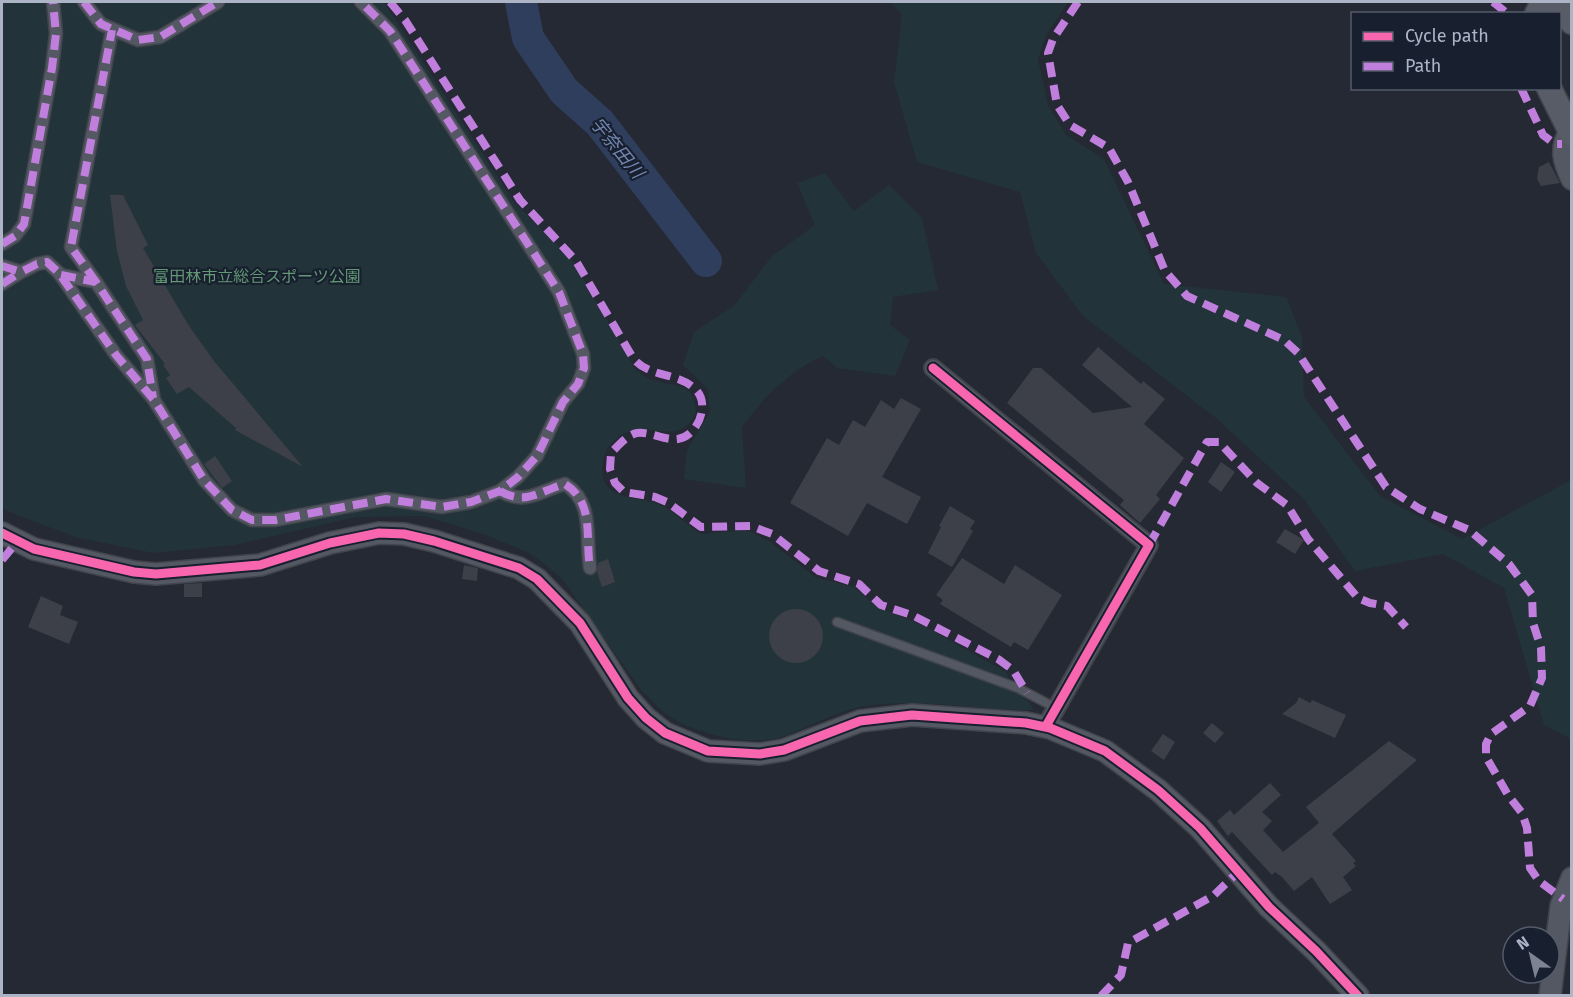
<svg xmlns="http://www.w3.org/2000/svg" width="1573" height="997" viewBox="0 0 1573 997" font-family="'Fira Sans','Noto Sans JP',sans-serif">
<rect width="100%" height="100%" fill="#252933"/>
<path fill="#223339" d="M 2,2 L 384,2 L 514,202 L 571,258 L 636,370 C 641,373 646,378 652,380 C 675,388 695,380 696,413 C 676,450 649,417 620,436 C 612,442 606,448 604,457 C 592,506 644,494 664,507 C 677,514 688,526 701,534 L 747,530 L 769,541 L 815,577 L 854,587 L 876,606 L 926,627 L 1006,672 L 1017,693 L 1030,703 L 1033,710 C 980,710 925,699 872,705 C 840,709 816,724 787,735 C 755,747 709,737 679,722 C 664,715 653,702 641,690 L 563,580 L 542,562 L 527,552 L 486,535 L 424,516 L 356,517 L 234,545 L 153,553 L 75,537 L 7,511 L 2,508 Z
M 891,2 L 1068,2 L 1047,34 L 1038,59 L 1048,105 L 1066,135 L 1104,159 L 1164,284 L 1286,297 L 1302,336 L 1304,397 L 1380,496 L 1462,539 L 1571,480 L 1571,739 L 1544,725 L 1504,588 L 1443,554 L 1355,571 L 1304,499 L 1216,418 L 1083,316 L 1036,253 L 1020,192 L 917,162 L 894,82 L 902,15 Z
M 825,173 L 854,211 L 889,185 L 922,218 L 938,290 L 893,297 L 890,325 L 910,340 L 895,376 L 837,368 L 823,356 C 788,372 764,397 742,427 L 746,488 L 684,479 L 687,450 L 710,412 L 708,389 L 683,365 L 694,332 L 735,305 L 771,257 L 815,225 L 797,183 Z"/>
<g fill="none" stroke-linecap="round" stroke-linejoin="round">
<path stroke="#303e5d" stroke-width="32" d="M 521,2 L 528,38 L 564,91 L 600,123 L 706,261"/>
</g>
<path fill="#3d4049" d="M 1549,162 L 1560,183 L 1541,186 L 1537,179 L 1539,167 Z
M 110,195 L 123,195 L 148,245 L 143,248 L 189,326 L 214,361 L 303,467 L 235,430 L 236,428 L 189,387 L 177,394 L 166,378 L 170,375 L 163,365 L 165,364 L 135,325 L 143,320 L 126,286 L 117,251 Z
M 1098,347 L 1141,384 L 1143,381 L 1165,399 L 1144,424 L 1184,458 L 1156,495 L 1160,499 L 1140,523 L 1120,505 L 1124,500 L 1007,403 L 1033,368 L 1041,368 L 1093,413 L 1132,407 L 1082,365 Z
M 901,398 L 921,409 L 882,477 L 921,497 L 907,524 L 867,503 L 848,536 L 790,503 L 827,438 L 839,445 L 853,420 L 865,427 L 881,400 L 894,409 Z
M 215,456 L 232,481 L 222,488 L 204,464 Z
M 1221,462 L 1235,472 L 1221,492 L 1208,482 Z
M 950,506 L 975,521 L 970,529 L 973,531 L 952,567 L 928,553 L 941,527 L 939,526 Z
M 1285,529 L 1304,540 L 1295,554 L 1276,542 Z
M 962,558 L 1004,584 L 1015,565 L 1062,595 L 1028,650 L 1014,642 L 1011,647 L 940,604 L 943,600 L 936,595 Z
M 608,559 L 615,582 L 602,587 L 597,572 L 598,563 Z
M 464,565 L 478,568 L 477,581 L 462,579 Z
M 202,583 L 202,597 L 184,597 L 184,584 Z
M 41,596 L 63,606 L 60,615 L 78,622 L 69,644 L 28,627 Z
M769 636a27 27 0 1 1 54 0a27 27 0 1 1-54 0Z
M 1299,697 L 1310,703 L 1312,700 L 1346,715 L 1335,738 L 1282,714 L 1296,703 Z
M 1212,723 L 1224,733 L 1215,743 L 1203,733 Z
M 1163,734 L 1175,742 L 1164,760 L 1151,751 Z
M 1389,741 L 1417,760 L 1332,834 L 1356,861 L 1353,863 L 1356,866 L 1343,877 L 1352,890 L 1330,904 L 1312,877 L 1294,891 L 1282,877 L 1275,872 L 1272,875 L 1232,832 L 1228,836 L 1217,821 L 1230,810 L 1234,815 L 1270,783 L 1281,795 L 1262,812 L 1272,821 L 1263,830 L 1283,852 L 1319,823 L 1306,807 Z"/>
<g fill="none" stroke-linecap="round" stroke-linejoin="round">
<g stroke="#41444c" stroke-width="11">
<path id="service" d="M 837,622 L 1018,688 L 1056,708"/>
</g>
<g stroke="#41444c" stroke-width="15">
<path id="pedestrian" d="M 84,2 L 101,24 L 138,40 L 160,37 L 218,2
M 2,244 L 15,236 L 24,224 L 52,68 L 56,34 L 53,2
M 2,266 L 21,272 L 37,264 L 47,262 L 59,273 L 116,355 L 154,400 L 204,480 L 232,510 L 252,520 L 275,520 L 386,499 L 442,507 L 471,502 L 500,491 L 518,477 L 537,456 L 563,402 L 578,384 L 584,368 L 583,354 L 559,292 L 390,31 L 361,2
M 61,275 L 96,282 L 147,359 L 154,400
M 96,282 L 71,247 L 112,30
M 2,284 L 21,272
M 500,491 C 526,506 539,491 565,484 C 595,503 585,537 590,568"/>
</g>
<g stroke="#41444c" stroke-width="20">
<path id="minor" d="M 933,368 L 1149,545 L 1046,726"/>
</g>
<g stroke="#41444c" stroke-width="24">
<path id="tertiary" d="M 1570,131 C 1560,148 1563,161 1572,179
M 2,533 L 34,549 L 134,572 L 156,574 L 260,565 L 330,543 L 379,533 L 404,534 L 434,541 L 519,568 L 537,579 L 580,623 L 628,698 L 646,718 L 665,733 L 708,751 L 760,754 L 784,750 L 860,721 L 912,715 L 1026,723 L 1050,728 L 1105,751 L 1158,790 L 1200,828 L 1269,907 L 1316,951 L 1358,996
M 1550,996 L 1561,906 L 1572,878"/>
</g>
<g stroke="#41444c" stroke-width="27">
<path id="secondary" d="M 1555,2 L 1572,22
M 1537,14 L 1543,2
M 1549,88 L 1572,134"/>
</g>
<use href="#service" stroke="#545862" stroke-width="8"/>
<use href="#pedestrian" stroke="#545862" stroke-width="12"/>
<use href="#minor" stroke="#545862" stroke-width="16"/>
<use href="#tertiary" stroke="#545862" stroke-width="21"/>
<use href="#secondary" stroke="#585c66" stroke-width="24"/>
<path stroke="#c07fdc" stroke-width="8" stroke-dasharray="15 8" stroke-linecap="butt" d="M 84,2 L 101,24 L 138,40 L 160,37 L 218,2
M 390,2 L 405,20 L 520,200 L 576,261 L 633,358 C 650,379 679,371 697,391 C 710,406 697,436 678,439 C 665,441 649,431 637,433 C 627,435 618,446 611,453 L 610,469 L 615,483 L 624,492 L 655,497 L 667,502 L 701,527 L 751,526 L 772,534 L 819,571 L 859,584 L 881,605 L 912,615 L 998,659 L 1013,670 L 1027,693
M 1078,2 L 1053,39 L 1048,53 L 1057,105 L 1070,125 L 1109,148 L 1128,182 L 1165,271 L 1187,296 L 1284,340 L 1298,353 L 1386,487 L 1420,509 L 1469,530 L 1509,564 L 1532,595 L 1533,623 L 1541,648 L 1542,678 L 1530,706 L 1491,734 L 1486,744 L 1486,757 L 1508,795 L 1522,813 L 1527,828 L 1530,868 L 1539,881 L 1563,899
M 1493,2 L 1508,14
M 1521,88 L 1543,135 L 1555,144 L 1562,144
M 2,244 L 15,236 L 24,224 L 52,68 L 56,34 L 53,2
M 2,266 L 21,272 L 37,264 L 47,262 L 59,273 L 116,355 L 154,400 L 204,480 L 232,510 L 252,520 L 275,520 L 386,499 L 442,507 L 471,502 L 500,491 L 518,477 L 537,456 L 563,402 L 578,384 L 584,368 L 583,354 L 559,292 L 390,31 L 361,2
M 61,275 L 96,282 L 147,359 L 153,398
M 96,282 L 71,247 L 112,30
M 2,284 L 21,272
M 500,491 C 526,506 539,491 565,484 C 595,503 585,537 590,568
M 1149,545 L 1207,442 L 1219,442 L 1257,483 L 1287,505 L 1308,539 L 1358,598 L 1370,603 L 1387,606 L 1406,627
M 2,560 L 17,542
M 1101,996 L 1121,975 L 1128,943 L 1213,896 L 1238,872"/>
<g stroke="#181f2e" stroke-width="13">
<path id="cycleway" d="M 933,368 L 1149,545 L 1046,726
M 2,533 L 34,549 L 134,572 L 156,574 L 260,565 L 330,543 L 379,533 L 404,534 L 434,541 L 519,568 L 537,579 L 580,623 L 628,698 L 646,718 L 665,733 L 708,751 L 760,754 L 784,750 L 860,721 L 912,715 L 1026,723 L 1050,728 L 1105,751 L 1158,790 L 1200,828 L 1269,907 L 1316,951 L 1358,996"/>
</g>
<use href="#cycleway" stroke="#f766af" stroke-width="9"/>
</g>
<g text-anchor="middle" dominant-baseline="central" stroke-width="4.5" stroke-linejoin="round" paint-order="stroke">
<g font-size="16" fill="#639875" stroke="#181f2e">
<text x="257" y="276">富田林市立総合スポーツ公園</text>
</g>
<g font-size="18" font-style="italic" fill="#7386b1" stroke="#181f2e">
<text transform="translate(617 148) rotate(51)">宇奈田川</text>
</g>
</g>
<rect width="1573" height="997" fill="none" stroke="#adb4c6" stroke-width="6"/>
<rect x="1351" y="12" width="210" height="78" fill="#181f2e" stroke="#545b6b" stroke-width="1.5"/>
<rect x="1363" y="32" width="30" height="9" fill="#f766af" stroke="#545b6b" stroke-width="1.5"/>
<text x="1405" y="42" font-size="18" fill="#adb4c6">Cycle path</text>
<rect x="1363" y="62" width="30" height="9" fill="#c07fdc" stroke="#545b6b" stroke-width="1.5"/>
<text x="1405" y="72" font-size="18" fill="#adb4c6">Path</text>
<g transform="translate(1531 955) rotate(326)"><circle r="28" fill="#181f2e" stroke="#545b6b" stroke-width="1.5"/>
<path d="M0-4.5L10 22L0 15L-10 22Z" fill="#7d8393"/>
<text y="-9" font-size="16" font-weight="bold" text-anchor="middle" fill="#adb4c6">N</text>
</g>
</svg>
